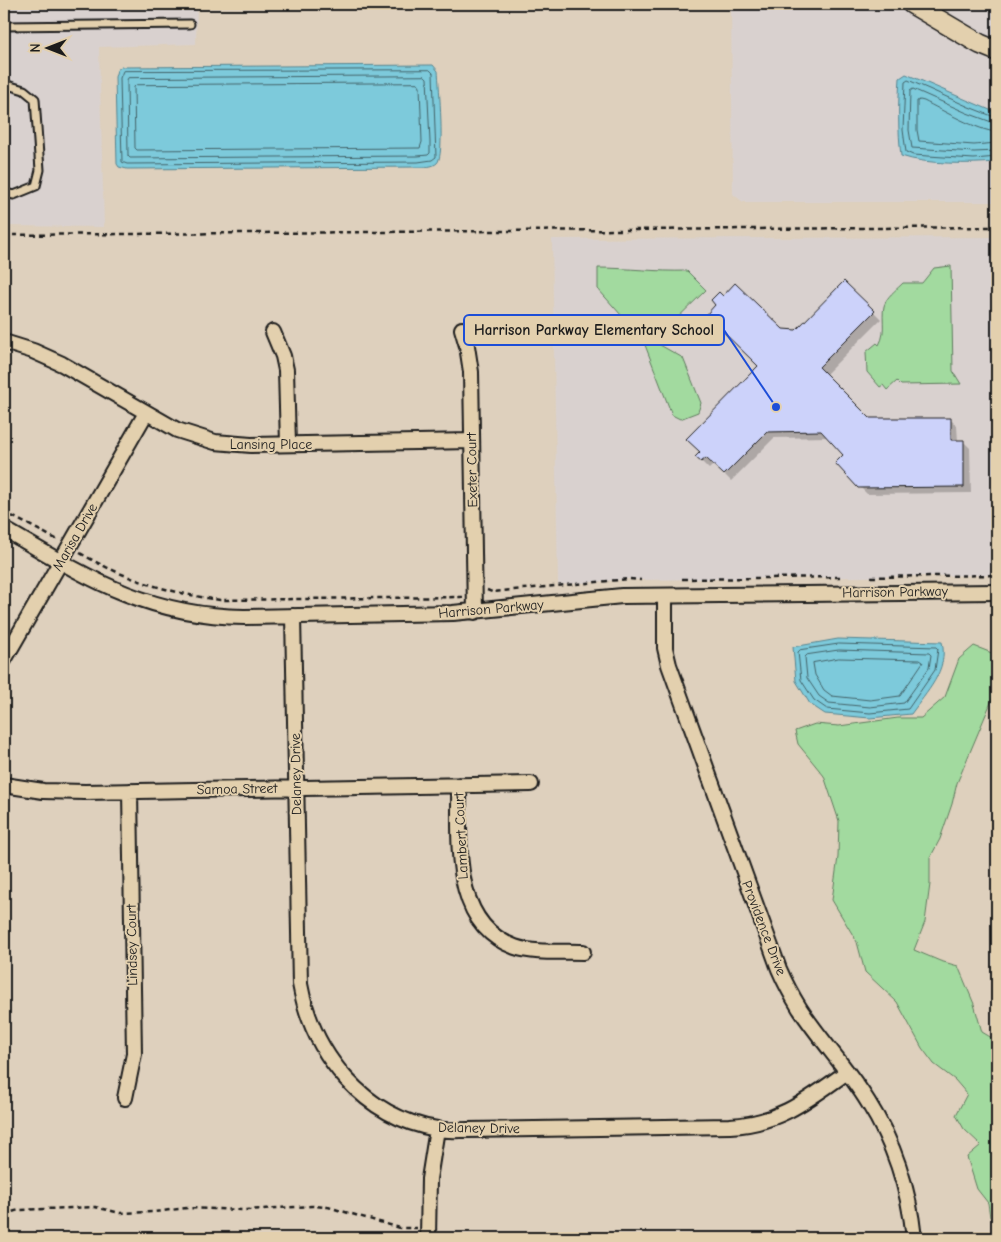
<svg xmlns="http://www.w3.org/2000/svg" width="1001" height="1242" viewBox="0 0 1001 1242" font-family="'Comic Neue',sans-serif">
<rect width="100%" height="100%" fill="#ded0bd"/>
<filter id="ink" filterUnits="userSpaceOnUse"><feTurbulence type="fractalNoise" baseFrequency=".02" numOctaves="2"/><feDisplacementMap in="SourceGraphic" scale="10" xChannelSelector="R" yChannelSelector="G"/><feConvolveMatrix kernelMatrix="1 2 1 2 8 2 1 2 1" color-interpolation-filters="sRGB"/></filter>
<g filter="url(#ink)">
<path fill="#d9d1cf" d="M 4,4 L 197,4 L 196,44 L 99,47 L 104,227 L 4,226 Z
M 731,4 L 997,4 L 997,202 L 743,202 L 733,194 Z
M 997,237 L 997,575 L 641,580 L 629,579 L 558,585 L 552,239 Z"/>
<path fill="#a2da9f" stroke="#5f7b5e" d="M 951,266 L 953,371 L 961,384 L 901,385 L 897,381 L 887,390 L 883,385 L 880,387 L 867,372 L 866,352 L 877,343 L 879,345 C 888,330 879,314 886,301 C 889,295 898,288 903,283 L 922,283 L 934,268 Z
M 598,268 C 628,268 657,272 687,271 L 706,290 L 661,334 L 660,345 L 683,358 L 701,403 L 698,412 L 680,419 L 672,415 L 645,345 L 637,333 L 598,289 Z
M 974,646 L 997,655 L 997,688 L 957,783 L 952,804 L 940,839 L 930,858 L 930,884 L 925,922 L 914,950 L 940,961 L 958,966 L 974,1004 L 982,1032 L 997,1041 L 997,1220 L 990,1217 L 988,1203 L 977,1189 L 967,1157 L 981,1145 L 964,1129 L 956,1115 L 967,1094 L 955,1080 L 934,1064 L 922,1048 L 897,1002 L 865,972 L 857,942 L 832,900 L 838,857 L 839,821 L 824,776 L 798,744 L 795,731 L 815,724 L 839,726 L 898,718 L 921,718 L 945,697 L 959,659 Z"/>
<path fill="#7dcadb" stroke="#56848f" d="M 433,65 L 438,71 C 439,85 445,157 437,163 C 433,167 424,167 419,167 L 127,169 L 119,167 L 117,164 L 115,77 L 117,70 L 121,67 Z
M 906,74 L 997,113 L 997,162 C 970,164 927,165 901,156 C 898,130 898,105 900,78 Z
M 838,639 L 942,642 C 949,670 926,693 911,714 L 870,718 L 825,714 L 810,704 L 796,681 L 793,647 Z"/>
<path fill="#0003" d="M 844,282 L 881,319 L 825,375 L 870,420 L 950,419 L 957,426 L 958,441 L 963,441 L 970,448 L 971,493 L 867,494 L 836,463 L 845,455 L 829,437 L 774,438 L 731,481 L 714,464 L 709,469 L 697,457 L 759,366 L 723,297 L 782,331 L 796,331 Z"/>
<g fill="none" stroke-linecap="round" stroke-linejoin="round">
<path stroke="#436268" stroke-width="1" d="M 430,70 L 433,73 L 436,157 L 432,160 L 418,162 L 127,164 L 122,162 L 120,78 L 123,71 Z
M 425,76 L 427,78 L 430,142 L 430,153 L 428,155 L 418,156 L 130,158 L 128,156 L 127,80 L 128,78 Z
M 418,83 L 420,86 L 422,142 L 420,148 L 137,150 L 135,148 L 134,87 L 136,85 Z
M 997,118 L 969,107 L 929,89 L 908,80 L 905,82 L 903,130 L 906,152 L 913,155 L 974,159 L 997,157
M 997,124 L 967,113 L 913,89 L 910,91 L 909,130 L 912,148 L 974,152 L 997,151
M 997,132 C 978,131 942,110 924,101 L 920,100 L 917,101 L 917,130 L 919,141 L 974,145 L 997,143
M 839,644 L 936,647 L 938,649 L 935,670 L 908,709 L 870,713 L 827,709 L 814,700 L 801,680 L 798,652 L 800,650 Z
M 839,650 L 929,653 L 931,655 L 929,668 L 904,703 L 870,707 L 829,703 L 819,696 L 807,678 L 805,657 L 807,655 Z
M 839,658 L 920,660 L 923,662 L 900,696 L 870,700 L 832,696 L 824,690 L 815,675 L 813,663 Z"/>
</g>
<path fill="#ccd2fa" stroke="#1c1c1c" d="M 844,281 L 875,311 L 819,367 L 870,418 L 951,418 L 951,440 L 964,440 L 964,487 L 858,488 L 835,463 L 843,455 L 821,431 L 767,432 L 724,475 L 706,458 L 701,462 L 695,457 L 700,452 L 686,439 L 758,366 L 706,315 L 715,305 L 711,300 L 719,292 L 723,296 L 735,283 L 783,329 L 796,330 Z"/>
<g fill="none" stroke-linecap="round" stroke-linejoin="round">
<g stroke="#1c1c1c" stroke-width="11">
<path id="lane" d="M 4,26 L 190,24
M 4,84 L 24,90 L 35,99 L 40,170 L 36,186 L 14,195 L 4,193"/>
</g>
<g stroke="#1c1c1c" stroke-width="18">
<path id="street" d="M 462,329 L 467,346 L 471,372 L 475,612
M 273,332 L 283,356 L 286,370 L 288,444
M 4,342 L 33,351 L 62,364 L 177,430 L 215,442 L 251,445 L 472,441
M 4,529 C 85,576 146,616 244,617 L 453,613 L 622,596 L 997,592
M 665,596 L 665,648 L 669,665 L 779,969 C 785,983 792,996 800,1009 C 821,1041 848,1069 868,1102 C 894,1143 909,1190 914,1238
M 293,616 L 300,984 C 313,1055 364,1117 437,1129 C 447,1131 458,1130 468,1130 L 730,1126 C 778,1124 809,1099 847,1072
M 4,660 L 146,413
M 4,785 L 43,791 L 85,792 L 531,784
M 459,785 C 460,840 450,924 515,947 C 536,954 561,951 583,952
M 125,1098 L 134,1054 L 130,791
M 428,1238 L 429,1179 L 437,1129"/>
</g>
<g stroke="#1c1c1c" stroke-width="22">
<path id="secondary" d="M 912,4 L 980,44 L 997,51"/>
</g>
<path stroke="#1c1c1c" stroke-width="2.5" stroke-dasharray="5 4" stroke-linecap="butt" d="M 4,235 L 997,227
M 4,512 L 58,540
M 80,553 C 124,579 169,593 220,600 L 463,597
M 871,577 L 997,575
M 682,579 L 844,577
M 487,590 L 492,592 L 629,579 L 641,580
M 4,1214 L 19,1210 L 95,1207 L 120,1213 L 154,1212 L 187,1208 L 245,1210 L 312,1206 L 328,1207 L 400,1228 L 417,1228"/>
<use href="#lane" stroke="#e3d0ae" stroke-width="7"/>
<use href="#street" stroke="#e3d0ae" stroke-width="14"/>
<use href="#secondary" stroke="#e3d0ae" stroke-width="19"/>
</g>
</g>
<g text-anchor="middle" dominant-baseline="central" stroke-width="4" stroke-linejoin="round" paint-order="stroke">
<g font-size="14" fill="#1c1c1c" stroke="#e3d0ae">
<text x="271" y="444">Lansing Place</text>
<text transform="translate(472 470) rotate(-91)">Exeter Court</text>
<text transform="translate(75 537) rotate(-60)">Marisa Drive</text>
<text transform="translate(895 592) rotate(-1)">Harrison Parkway</text>
<text transform="translate(491 609) rotate(-5)">Harrison Parkway</text>
<text transform="translate(296 774) rotate(-91)">Delaney Drive</text>
<text transform="translate(237 789) rotate(-1)">Samoa Street</text>
<text transform="translate(461 836) rotate(-93)">Lambert Court</text>
<text transform="translate(764 928) rotate(69)">Providence Drive</text>
<text transform="translate(132 945) rotate(-91)">Lindsey Court</text>
<text transform="translate(479 1128) rotate(1)">Delaney Drive</text>
</g>
</g>
<path fill="none" stroke="#1d4ed8" stroke-width="2" d="M776 407L724 330"/>
<circle fill="#1d4ed8" stroke="#e3d0ae" stroke-width="2" cx="776" cy="407" r="5"/>
<rect fill="#e3d0ae" stroke="#1d4ed8" stroke-width="2" x="464" y="315" width="260" height="30" rx="5"/>
<g font-size="15" text-anchor="middle" font-weight="bold" fill="#1c1c1c">
<text x="594" y="335">Harrison Parkway Elementary School</text>
</g>
<rect width="1001" height="1242" fill="none" stroke="#e3d0ae" stroke-width="20"/>
<rect x="10" y="10" width="981" height="1222" fill="none" stroke="#1c1c1c" stroke-width="2" filter="url(#ink)"/>
<g transform="translate(48 48) rotate(270)" stroke="#e3d0ae" stroke-width="4" paint-order="stroke">
<path d="M0-4L9 19L0 12L-9 19Z" fill="#1c1c1c"/>
<text y="-8" font-size="14" font-weight="bold" text-anchor="middle" fill="#1c1c1c">N</text>
</g>
</svg>
